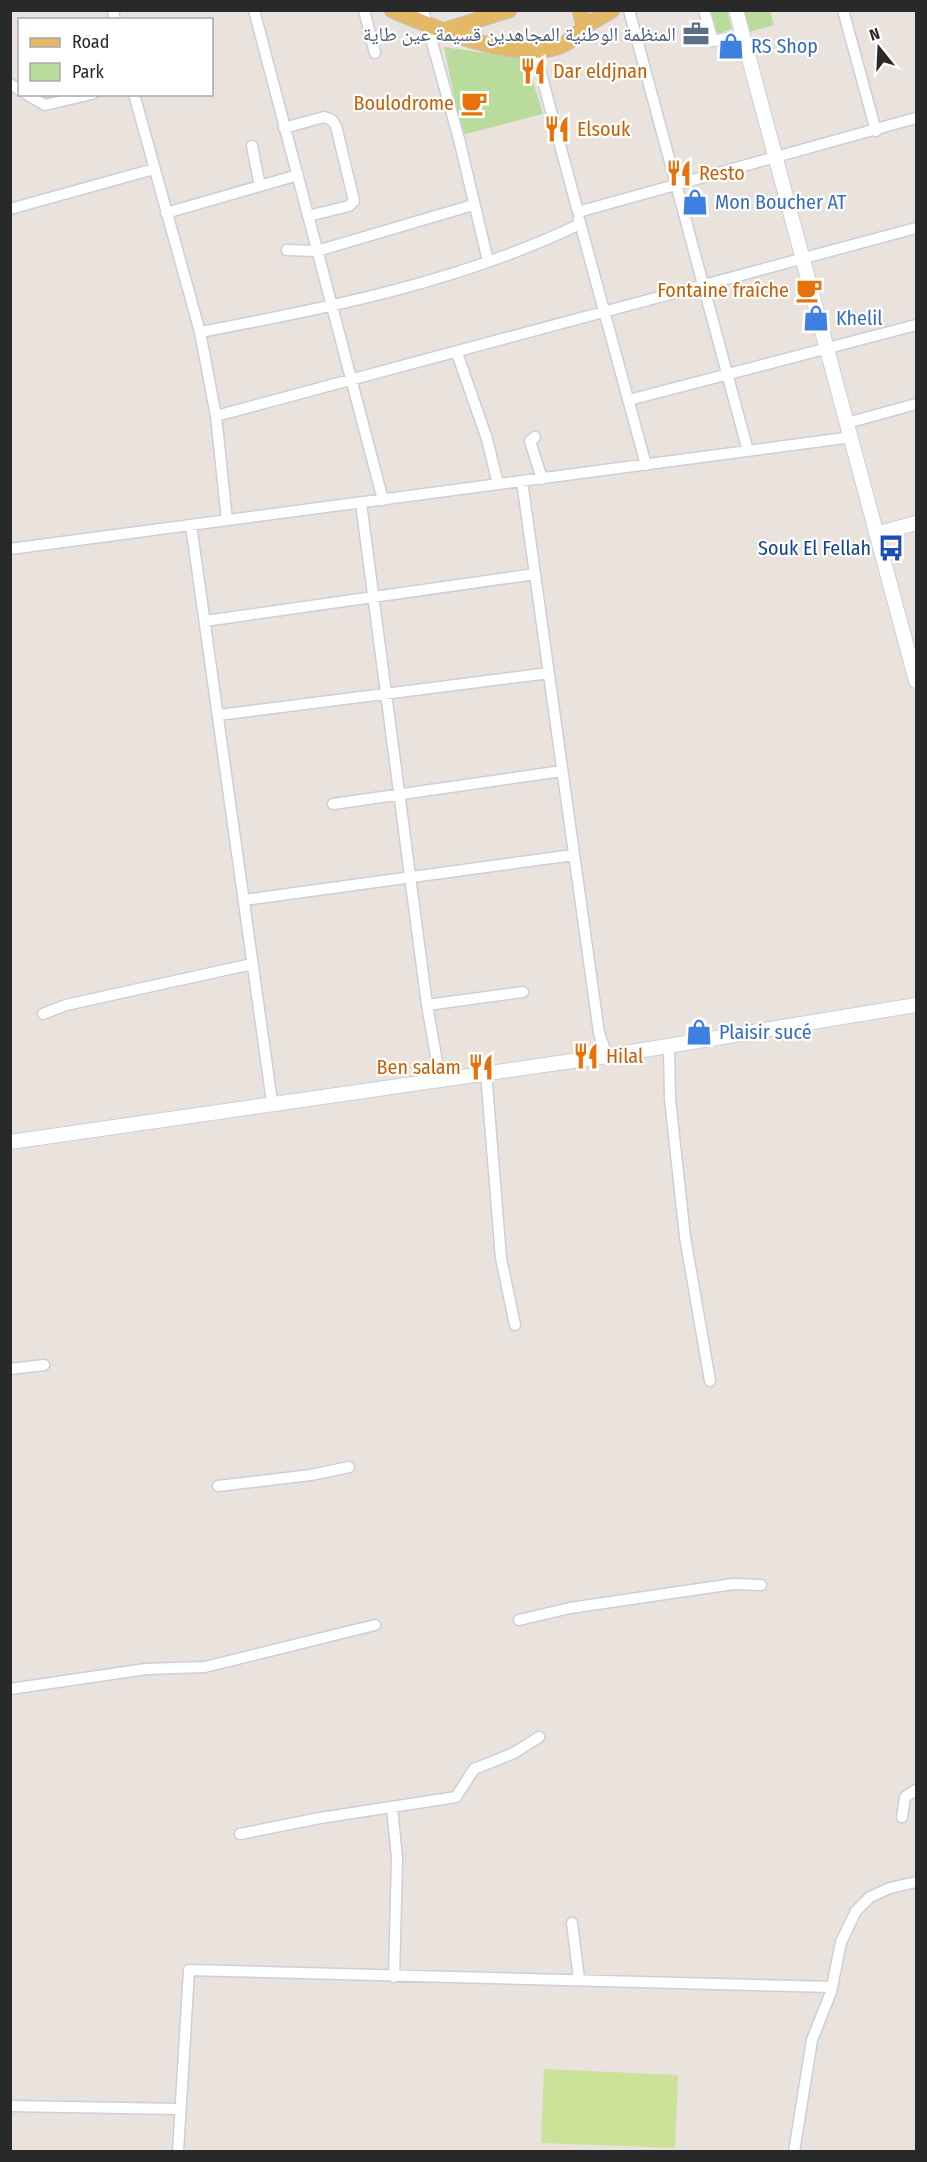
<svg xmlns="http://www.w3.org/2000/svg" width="927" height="2162" viewBox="0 0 927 2162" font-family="'Fira Sans Condensed','Noto Naskh Arabic',sans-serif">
<rect width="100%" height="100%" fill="#eae2dc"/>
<path fill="#b9dc9d" d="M 706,11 L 727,11 L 732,29 L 713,35 Z
M 743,11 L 770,11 L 774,25 L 749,32 Z
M 444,47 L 526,59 L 543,114 L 462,135 Z"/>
<path fill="#cbe299" d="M 544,2069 L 678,2075 L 675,2148 L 541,2143 Z"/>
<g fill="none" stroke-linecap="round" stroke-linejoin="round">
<g stroke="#cacfd9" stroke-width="13">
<path id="minor" d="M 113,10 L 115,20
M 254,10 L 383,500
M 364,10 L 375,53
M 423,10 L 459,139 L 488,261
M 629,10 L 748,451
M 704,10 L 713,41 L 743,35
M 843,10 L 876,131
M 535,51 L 578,212 L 916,118
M 10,84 L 20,90
M 26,94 L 45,105 L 92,94
M 134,94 L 200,332 L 216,416 L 227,520
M 284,128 L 324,117 L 332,120 L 336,126 L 354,201 L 349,206 L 308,216
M 252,146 L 260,186
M 10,209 L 154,169
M 166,213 L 298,175
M 579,219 L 646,465
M 287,250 L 317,251 L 473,205
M 200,332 C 329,308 462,281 580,224
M 457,353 L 487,439 L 498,484
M 629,400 L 916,325
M 216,416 L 916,228
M 847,423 L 916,404
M 535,437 L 530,441 L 542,479
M 522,481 L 599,1033 L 607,1056
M 361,503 L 427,1005 L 440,1079
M 191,525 L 272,1102
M 10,549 L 852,437
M 205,621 L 535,574
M 218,715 L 549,673
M 333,804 L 562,771
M 244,900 L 573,855
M 427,1005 L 523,992
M 43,1014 L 66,1005 L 252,964
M 669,1046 L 670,1099 L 685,1237 L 710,1381
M 486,1073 L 501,1258 L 515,1325
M 10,1369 L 44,1365
M 218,1486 L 311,1475 L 349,1467
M 519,1620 L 570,1608 L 733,1584 L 761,1585
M 10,1689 L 146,1669 L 205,1667 L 375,1625
M 392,1807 L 397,1858 L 394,1977
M 902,1817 L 905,1797 L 916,1790
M 240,1834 L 320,1818 L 456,1797 L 474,1769 L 514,1753 L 539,1737
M 572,1923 L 579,1979
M 10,2106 L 178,2109
M 178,2152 L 189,1970 L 832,1987
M 794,2152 L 812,2040 L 831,1992 L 841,1942 L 856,1911 L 870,1897 L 890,1888 L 916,1882"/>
</g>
<g stroke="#cacfd9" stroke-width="16">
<path id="secondary" d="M 736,10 L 916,681
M 876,534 L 916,523
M 10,1142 L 607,1056 L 916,1005"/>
</g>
<g stroke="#c3c3c3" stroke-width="17">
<path id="primary" d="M 392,10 C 435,28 514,63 560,46 C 571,42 576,35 585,27 C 593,20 603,16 612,10
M 580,10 L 584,28
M 446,30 L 509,10"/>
</g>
<use href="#minor" stroke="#fff" stroke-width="10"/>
<use href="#secondary" stroke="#fff" stroke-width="14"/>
<use href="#primary" stroke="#e3b967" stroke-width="15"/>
</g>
<defs>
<g id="office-bare" transform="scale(2.07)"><path d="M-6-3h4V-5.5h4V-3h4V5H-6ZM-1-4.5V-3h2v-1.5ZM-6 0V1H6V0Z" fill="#5c6f8a" stroke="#fff" stroke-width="2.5" paint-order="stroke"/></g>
<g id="shop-bare" transform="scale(2.07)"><path d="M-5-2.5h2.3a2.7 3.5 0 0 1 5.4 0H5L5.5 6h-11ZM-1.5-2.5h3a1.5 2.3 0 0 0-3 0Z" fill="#3f7fe0" stroke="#fff" stroke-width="2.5" paint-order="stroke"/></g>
<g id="restaurant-bare" transform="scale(2.07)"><path d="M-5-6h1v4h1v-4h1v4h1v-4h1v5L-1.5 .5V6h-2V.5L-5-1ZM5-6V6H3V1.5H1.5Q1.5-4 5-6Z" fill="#e8710a" stroke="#fff" stroke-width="2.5" paint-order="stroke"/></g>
<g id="cafe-bare" transform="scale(2.07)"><path d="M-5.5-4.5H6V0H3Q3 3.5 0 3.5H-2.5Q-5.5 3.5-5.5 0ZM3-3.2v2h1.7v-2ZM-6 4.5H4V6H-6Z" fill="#e8710a" stroke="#fff" stroke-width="2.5" paint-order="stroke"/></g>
<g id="bus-bare" transform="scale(2.07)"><path d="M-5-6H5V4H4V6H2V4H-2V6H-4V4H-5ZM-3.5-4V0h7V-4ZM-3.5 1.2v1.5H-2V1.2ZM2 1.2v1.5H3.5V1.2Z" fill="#1a4fb4" stroke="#fff" stroke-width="2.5" paint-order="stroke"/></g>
</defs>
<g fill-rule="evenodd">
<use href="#office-bare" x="696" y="34"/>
<use href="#shop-bare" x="731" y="46"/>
<use href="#restaurant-bare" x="533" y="71"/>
<use href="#cafe-bare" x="474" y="103"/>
<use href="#restaurant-bare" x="557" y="129"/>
<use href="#restaurant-bare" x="679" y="173"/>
<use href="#shop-bare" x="695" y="202"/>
<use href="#cafe-bare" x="809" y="290"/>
<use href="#shop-bare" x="816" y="318"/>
<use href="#bus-bare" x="891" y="548"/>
<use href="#shop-bare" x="699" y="1032"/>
<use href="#restaurant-bare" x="586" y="1056"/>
<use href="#restaurant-bare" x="481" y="1067"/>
</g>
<g text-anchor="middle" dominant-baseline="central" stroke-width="4.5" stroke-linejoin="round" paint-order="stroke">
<g font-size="20" fill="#4e5e75" stroke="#fff" text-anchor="end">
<text x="676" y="34">المنظمة الوطنية المجاهدين قسيمة عين طاية</text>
</g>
<g font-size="20" fill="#366cbe" stroke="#fff" text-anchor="start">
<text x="751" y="46">RS Shop</text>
<text x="715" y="202">Mon Boucher AT</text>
<text x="836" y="318">Khelil</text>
<text x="719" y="1032">Plaisir sucé</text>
</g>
<g font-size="20" fill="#c56008" stroke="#fff" text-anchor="start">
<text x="553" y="71">Dar eldjnan</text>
<text x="454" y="103" text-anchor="end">Boulodrome</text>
<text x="577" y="129">Elsouk</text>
<text x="699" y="173">Resto</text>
<text x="789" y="290" text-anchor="end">Fontaine fraîche</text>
<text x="606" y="1056">Hilal</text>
<text x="461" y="1067" text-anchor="end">Ben salam</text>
</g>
<g font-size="20" fill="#164399" stroke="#fff" text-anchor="end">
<text x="871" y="548">Souk El Fellah</text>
</g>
</g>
<rect width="927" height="2162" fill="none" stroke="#292929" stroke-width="24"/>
<rect x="18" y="18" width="195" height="78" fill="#ffffff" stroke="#a9a9a9" stroke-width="1.5"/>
<rect x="30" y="38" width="30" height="9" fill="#e3b967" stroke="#a9a9a9" stroke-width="1.5"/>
<text x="72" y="48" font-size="18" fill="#292929">Road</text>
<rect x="30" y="63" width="30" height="18" fill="#b9dc9d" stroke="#a9a9a9" stroke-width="1.5"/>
<text x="72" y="78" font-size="18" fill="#292929">Park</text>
<g transform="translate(879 48) rotate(342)" stroke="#ffffff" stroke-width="4.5" paint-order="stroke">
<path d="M0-4.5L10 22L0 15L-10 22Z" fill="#292929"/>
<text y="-9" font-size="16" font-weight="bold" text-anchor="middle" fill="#292929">N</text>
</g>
</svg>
